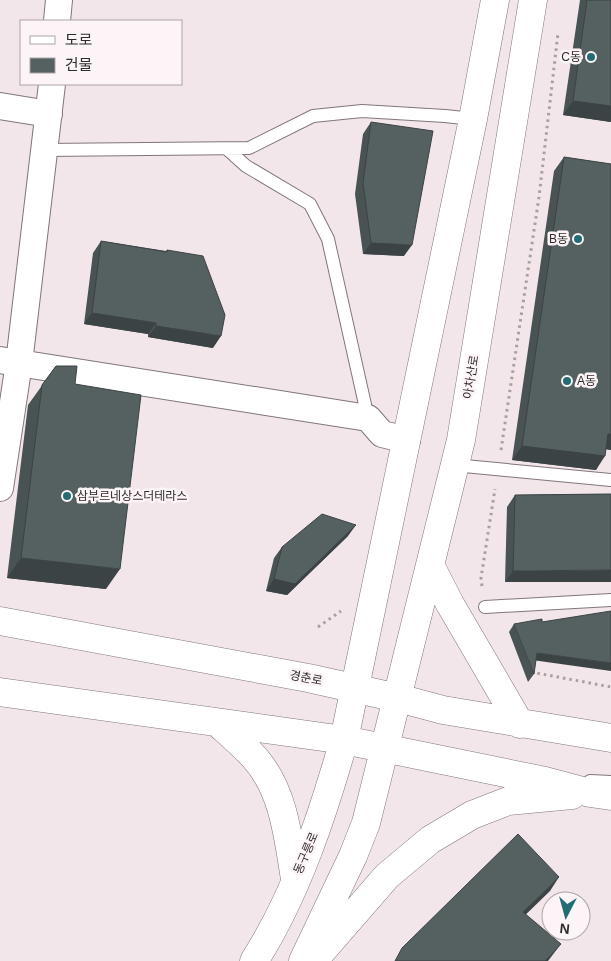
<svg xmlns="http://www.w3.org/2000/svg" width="611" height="961" viewBox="0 0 611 961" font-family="Helvetica,'Noto Sans KR',sans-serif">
<rect width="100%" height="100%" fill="#f2e6ea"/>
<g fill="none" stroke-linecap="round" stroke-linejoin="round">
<g stroke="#80767a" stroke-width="14">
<path id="lane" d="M 227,149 L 246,166 L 310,204 L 328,239 L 368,418
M 44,150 L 249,148 L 313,116 L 362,111 L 445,116 L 473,119
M 454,465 L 611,480
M 485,607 L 611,600
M 590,781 L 611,782"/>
</g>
<g stroke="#80767a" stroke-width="28">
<path id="street" d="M 57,21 L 59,0
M 0,106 L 49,114
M 0,360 L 368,418 L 382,434 L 407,440
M 0,488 L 19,363 L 52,84"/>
</g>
<g stroke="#80767a" stroke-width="29">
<path id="primary" d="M 430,565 L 450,604 L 520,724
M 0,621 L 308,678 L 398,698 L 443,710 L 611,738
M 0,692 L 344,740 L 545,781 L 590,793 L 611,796
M 218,723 C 230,734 243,745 254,757 C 284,790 288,837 295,879
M 314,960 L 387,876 L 430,840 L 472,815 L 508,801 L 572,795
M 254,961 C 296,896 323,814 344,740 L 473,119 L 495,0
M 303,961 L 353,856 L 366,823 L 461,440 L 533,0"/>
</g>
<path stroke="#a89fa1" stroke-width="3" stroke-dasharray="2.5 4" stroke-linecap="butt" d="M 501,450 L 539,197 L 558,33
M 482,586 L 481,578 L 495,489
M 318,627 L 341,611
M 531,672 L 611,687"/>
<use href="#lane" stroke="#fff" stroke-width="12"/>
<use href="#street" stroke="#fff" stroke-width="26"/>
<use href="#primary" stroke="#fff" stroke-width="28"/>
</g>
<path fill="#495353" d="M 580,0 L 611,0 L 611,122 L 563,115 Z
M 371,122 L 404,256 L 363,254 L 355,194 L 363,134 Z
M 564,157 L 611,164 L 611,450 L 606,449 L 596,470 L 512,460 L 554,171 Z
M 101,241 L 166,251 L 167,250 L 213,348 L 148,337 L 148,334 L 84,324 L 93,253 Z
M 56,366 L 75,384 L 106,589 L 7,578 L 28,405 Z
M 611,494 L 505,582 L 507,507 L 515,495 Z
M 348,536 L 287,595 L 266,591 L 274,558 L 282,547 Z
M 514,624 L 534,674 L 528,682 L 509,632 Z"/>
<path fill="#3c4344" d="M 573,101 L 611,106 L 611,122 L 563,115 Z
M 371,243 L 412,245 L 404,256 L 363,254 Z
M 92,313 L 156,323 L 148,334 L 84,324 Z
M 156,326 L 221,336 L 213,348 L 148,337 Z
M 608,434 L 611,434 L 611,450 L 599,448 Z
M 522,446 L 605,456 L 596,470 L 512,460 Z
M 356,525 L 348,536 L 287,595 L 266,591 L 274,579 Z
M 21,558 L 120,569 L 106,589 L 7,578 Z
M 611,570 L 611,582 L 505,582 L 513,571 Z
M 537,653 L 611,663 L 611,671 L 532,660 Z
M 559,877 L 550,891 L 514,926 L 523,912 Z
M 561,944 L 548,961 L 545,961 Z"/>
<path fill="#556061" stroke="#3c4344" d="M 587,0 L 611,0 L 611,106 L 573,101 Z
M 371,122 L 433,131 L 412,245 L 371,243 L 363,183 Z
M 564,157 L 611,164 L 611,434 L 608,434 L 605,456 L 522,446 Z
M 101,241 L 167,252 L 167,250 L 203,256 L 225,315 L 221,336 L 156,326 L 156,323 L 92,313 Z
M 56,366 L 77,366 L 75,384 L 141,395 L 120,569 L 21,558 L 42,385 Z
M 611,494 L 611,570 L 513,571 L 515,495 Z
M 322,514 L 356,525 L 295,584 L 274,579 L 282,547 Z
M 611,611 L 611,663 L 537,653 L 534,674 L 514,624 L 542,619 L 542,622 Z
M 518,834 L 559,877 L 523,912 L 561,944 L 545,961 L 395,961 L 402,948 Z"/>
<g fill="#226d73" stroke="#fdf4f7" stroke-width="2">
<circle cx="591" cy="57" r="5"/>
<circle cx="578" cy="239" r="5"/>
<circle cx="567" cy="381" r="5"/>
<circle cx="67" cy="496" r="5"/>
</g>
<g text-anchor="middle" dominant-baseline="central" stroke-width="5" stroke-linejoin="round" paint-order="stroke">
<g font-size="12" fill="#2f2b2c" stroke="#fdf4f7" text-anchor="end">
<text x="581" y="57">C동</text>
<text x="568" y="239">B동</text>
<text x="577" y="381" text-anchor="start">A동</text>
<text x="77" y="496" text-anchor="start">삼부르네상스더테라스</text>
</g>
<g font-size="12" fill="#2f2b2c" stroke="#fdf4f7">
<text transform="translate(471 377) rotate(-81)">아차산로</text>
<text transform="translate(306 678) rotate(11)">경춘로</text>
<text transform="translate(306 853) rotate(-67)">동구릉로</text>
</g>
</g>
<rect x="20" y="20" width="162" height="65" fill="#fdf4f7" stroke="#aba4a6"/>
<rect x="30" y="36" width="25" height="8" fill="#ffffff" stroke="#aba4a6"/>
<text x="65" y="45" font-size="15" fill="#2f2b2c">도로</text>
<rect x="30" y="58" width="25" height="15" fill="#556061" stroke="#aba4a6"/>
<text x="65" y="70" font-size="15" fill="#2f2b2c">건물</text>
<g transform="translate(566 916) rotate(186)"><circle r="24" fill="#fdf4f7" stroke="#aba4a6"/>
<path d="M0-4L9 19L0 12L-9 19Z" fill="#226d73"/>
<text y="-8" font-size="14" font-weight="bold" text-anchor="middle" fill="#2f2b2c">N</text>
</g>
</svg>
